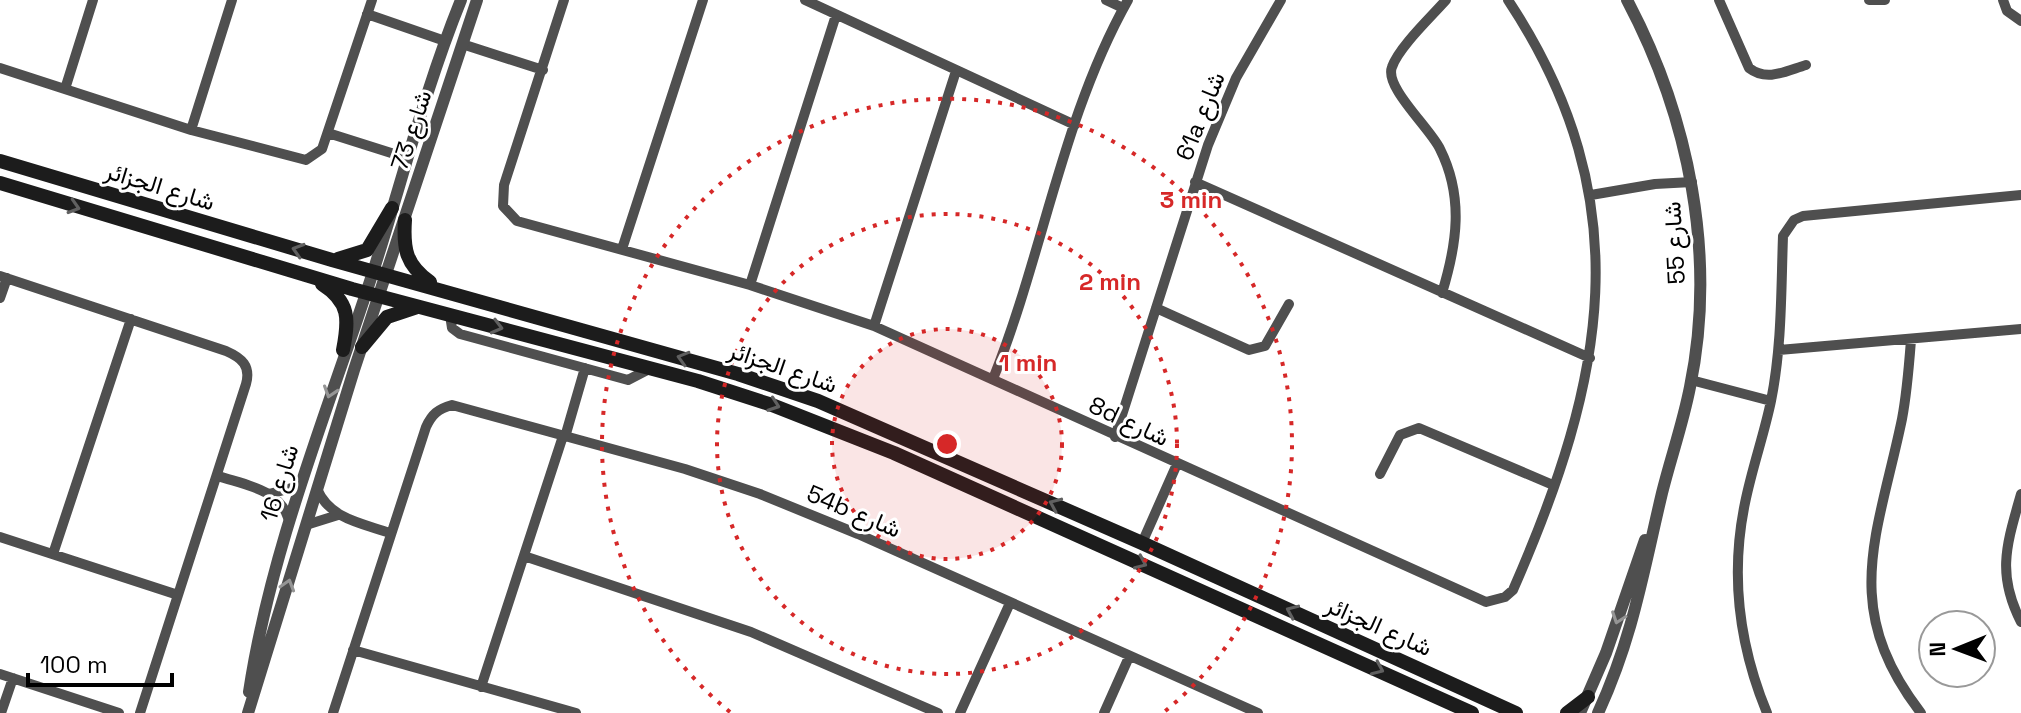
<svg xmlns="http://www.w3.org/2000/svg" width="2021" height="713" viewBox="0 0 2021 713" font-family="'Space Grotesk',Vazirmatn,sans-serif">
<rect width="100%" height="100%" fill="#fff"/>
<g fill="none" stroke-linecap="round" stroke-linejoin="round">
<path stroke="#4f4f4f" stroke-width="10" d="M 564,0 L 504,185 L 503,206 L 517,221 L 750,285 L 874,326 L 1486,602 L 1505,597 L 1513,590 C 1605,380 1642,203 1508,0
M 805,0 L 1075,125
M 1106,0 L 1123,8
M 1719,0 L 1749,68 C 1767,82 1786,71 1806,65
M 1869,0 L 1885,0
M 2003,0 L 2007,11 L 2021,21
M 367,14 L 445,41
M 462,44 L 543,70
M 0,68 L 191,130 L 306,160 L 322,149 L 372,0
M 65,89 L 93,0
M 191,130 L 232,0
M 328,133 L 407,158
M 1195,182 L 1590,358
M 1591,195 L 1655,184 L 1692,182
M 622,249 L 703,0
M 0,276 L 226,351 C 242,358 251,366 246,384 L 140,713
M 750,285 L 836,15
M 1442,293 C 1457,244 1464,197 1440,149 C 1430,128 1384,87 1392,67 C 1399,47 1431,17 1446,0
M 0,298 L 7,278
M 1156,308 L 1249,350 L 1265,346 L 1289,304
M 450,315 L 452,328 L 460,334 L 628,380 L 651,368
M 874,326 L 956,71
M 1911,340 C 1909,366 1907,393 1902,419 C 1878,535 1839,607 1921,713
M 1779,350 L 2021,329
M 993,379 C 1043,255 1062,117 1128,0
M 1691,380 L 1771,401
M 565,437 L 585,368
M 1115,437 L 1208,145 L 1236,78 L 1281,0
M 1380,474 L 1400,435 L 1419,428 L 1553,485
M 218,476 C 245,485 280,489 289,520
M 317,489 C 330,519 361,523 390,533
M 269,494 L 299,486
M 2021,494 C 2007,544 1996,573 2021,622
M 306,525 L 338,515
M 0,537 L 178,595
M 1142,543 L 1177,464
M 53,554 L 131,319
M 524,556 L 751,632 L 938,713
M 353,650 L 576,713
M 0,674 L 119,713
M 481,687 L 563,436
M 1,713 L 13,678
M 333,713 L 426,427 C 432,414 438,409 452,405 L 685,469 L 760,494 L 858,534 L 1258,713
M 960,713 L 1010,603
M 1104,713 L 1129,657
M 1767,713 C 1739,645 1730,575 1745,503 C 1752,468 1764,435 1771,401 C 1782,346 1781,292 1783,236 L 1794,220 L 1803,216 L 2021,195"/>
<path stroke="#4f4f4f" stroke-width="12" d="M 249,692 C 271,547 328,411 373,272 C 402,181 425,89 461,0
M 248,713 L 354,370 L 477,0
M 1580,713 L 1606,653 L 1645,540
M 1598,713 C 1633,637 1643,573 1662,493 C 1671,457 1683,423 1690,387 C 1717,256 1689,117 1627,0"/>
<path stroke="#1c1c1c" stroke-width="14" d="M 0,161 L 332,260 L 738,374 L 818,401 L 1142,543 L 1516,713
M 0,183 L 352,289 L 698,381 L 772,405 L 894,453 L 1472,713
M 405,220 C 403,249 406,265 430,282
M 338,259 L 367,250 L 392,208
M 322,284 C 350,302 349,319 343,350
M 362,347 L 387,317 L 417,307
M 1567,713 L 1588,697"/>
</g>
<defs><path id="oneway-chevron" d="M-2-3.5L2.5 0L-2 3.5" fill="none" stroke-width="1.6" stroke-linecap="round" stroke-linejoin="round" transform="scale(2)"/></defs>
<g stroke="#606060">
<use href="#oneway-chevron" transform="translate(74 207) rotate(17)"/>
<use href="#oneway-chevron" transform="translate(298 250) rotate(-163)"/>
<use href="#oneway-chevron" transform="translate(497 327) rotate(15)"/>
<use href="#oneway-chevron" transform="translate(683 358) rotate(-164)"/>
<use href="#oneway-chevron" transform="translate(774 405) rotate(19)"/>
<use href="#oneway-chevron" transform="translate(1055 504) rotate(-156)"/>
<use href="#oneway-chevron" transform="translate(1141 563) rotate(24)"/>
<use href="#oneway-chevron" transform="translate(1292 611) rotate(-156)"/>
<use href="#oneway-chevron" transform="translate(1378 669) rotate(24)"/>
</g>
<g stroke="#959595">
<use href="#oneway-chevron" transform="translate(330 392) rotate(108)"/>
<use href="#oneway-chevron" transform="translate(288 585) rotate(-73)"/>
<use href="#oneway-chevron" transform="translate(1618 618) rotate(109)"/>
</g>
<circle cx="947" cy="444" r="115" fill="#d62828" fill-opacity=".12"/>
<g fill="none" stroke="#d62828" stroke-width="4" stroke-dasharray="4 8">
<circle cx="947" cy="444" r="115"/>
<circle cx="947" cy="444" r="230"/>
<path d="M730 712A345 345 0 1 1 1164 712"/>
</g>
<g text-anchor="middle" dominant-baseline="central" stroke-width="6" stroke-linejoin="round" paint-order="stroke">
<g font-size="24" fill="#000" stroke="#fff">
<text transform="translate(1200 116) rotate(-68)">61a شارع</text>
<text transform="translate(411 130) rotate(-72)">شارع 73</text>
<text transform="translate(160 186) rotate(17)">شارع الجزائر</text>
<text transform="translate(1674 243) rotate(-93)">شارع 55</text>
<text transform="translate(783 367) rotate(19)">شارع الجزائر</text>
<text transform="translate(1129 421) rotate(25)">8d شارع</text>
<text transform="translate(279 483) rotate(-73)">شارع 16</text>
<text transform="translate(854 511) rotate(23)">54b شارع</text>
<text transform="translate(1379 626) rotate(24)">شارع الجزائر</text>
</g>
</g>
<circle cx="947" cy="444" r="12" fill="#d62828" stroke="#fff" stroke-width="4"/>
<g font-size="24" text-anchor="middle" font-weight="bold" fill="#d62828" stroke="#fff" stroke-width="6" stroke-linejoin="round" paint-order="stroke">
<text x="1191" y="208">3 min</text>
<text x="1110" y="290">2 min</text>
<text x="1028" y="371">1 min</text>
</g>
<g transform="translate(1957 649) rotate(269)"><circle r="38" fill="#ffffff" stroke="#999999" stroke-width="2"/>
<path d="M0-6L14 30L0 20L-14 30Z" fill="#000000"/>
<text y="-12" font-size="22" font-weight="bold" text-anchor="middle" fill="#000000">N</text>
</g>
<path d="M28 673v12h144v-12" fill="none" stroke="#000000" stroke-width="4"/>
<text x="40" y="673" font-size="24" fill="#000000" stroke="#ffffff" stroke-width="6" paint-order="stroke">100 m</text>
</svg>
